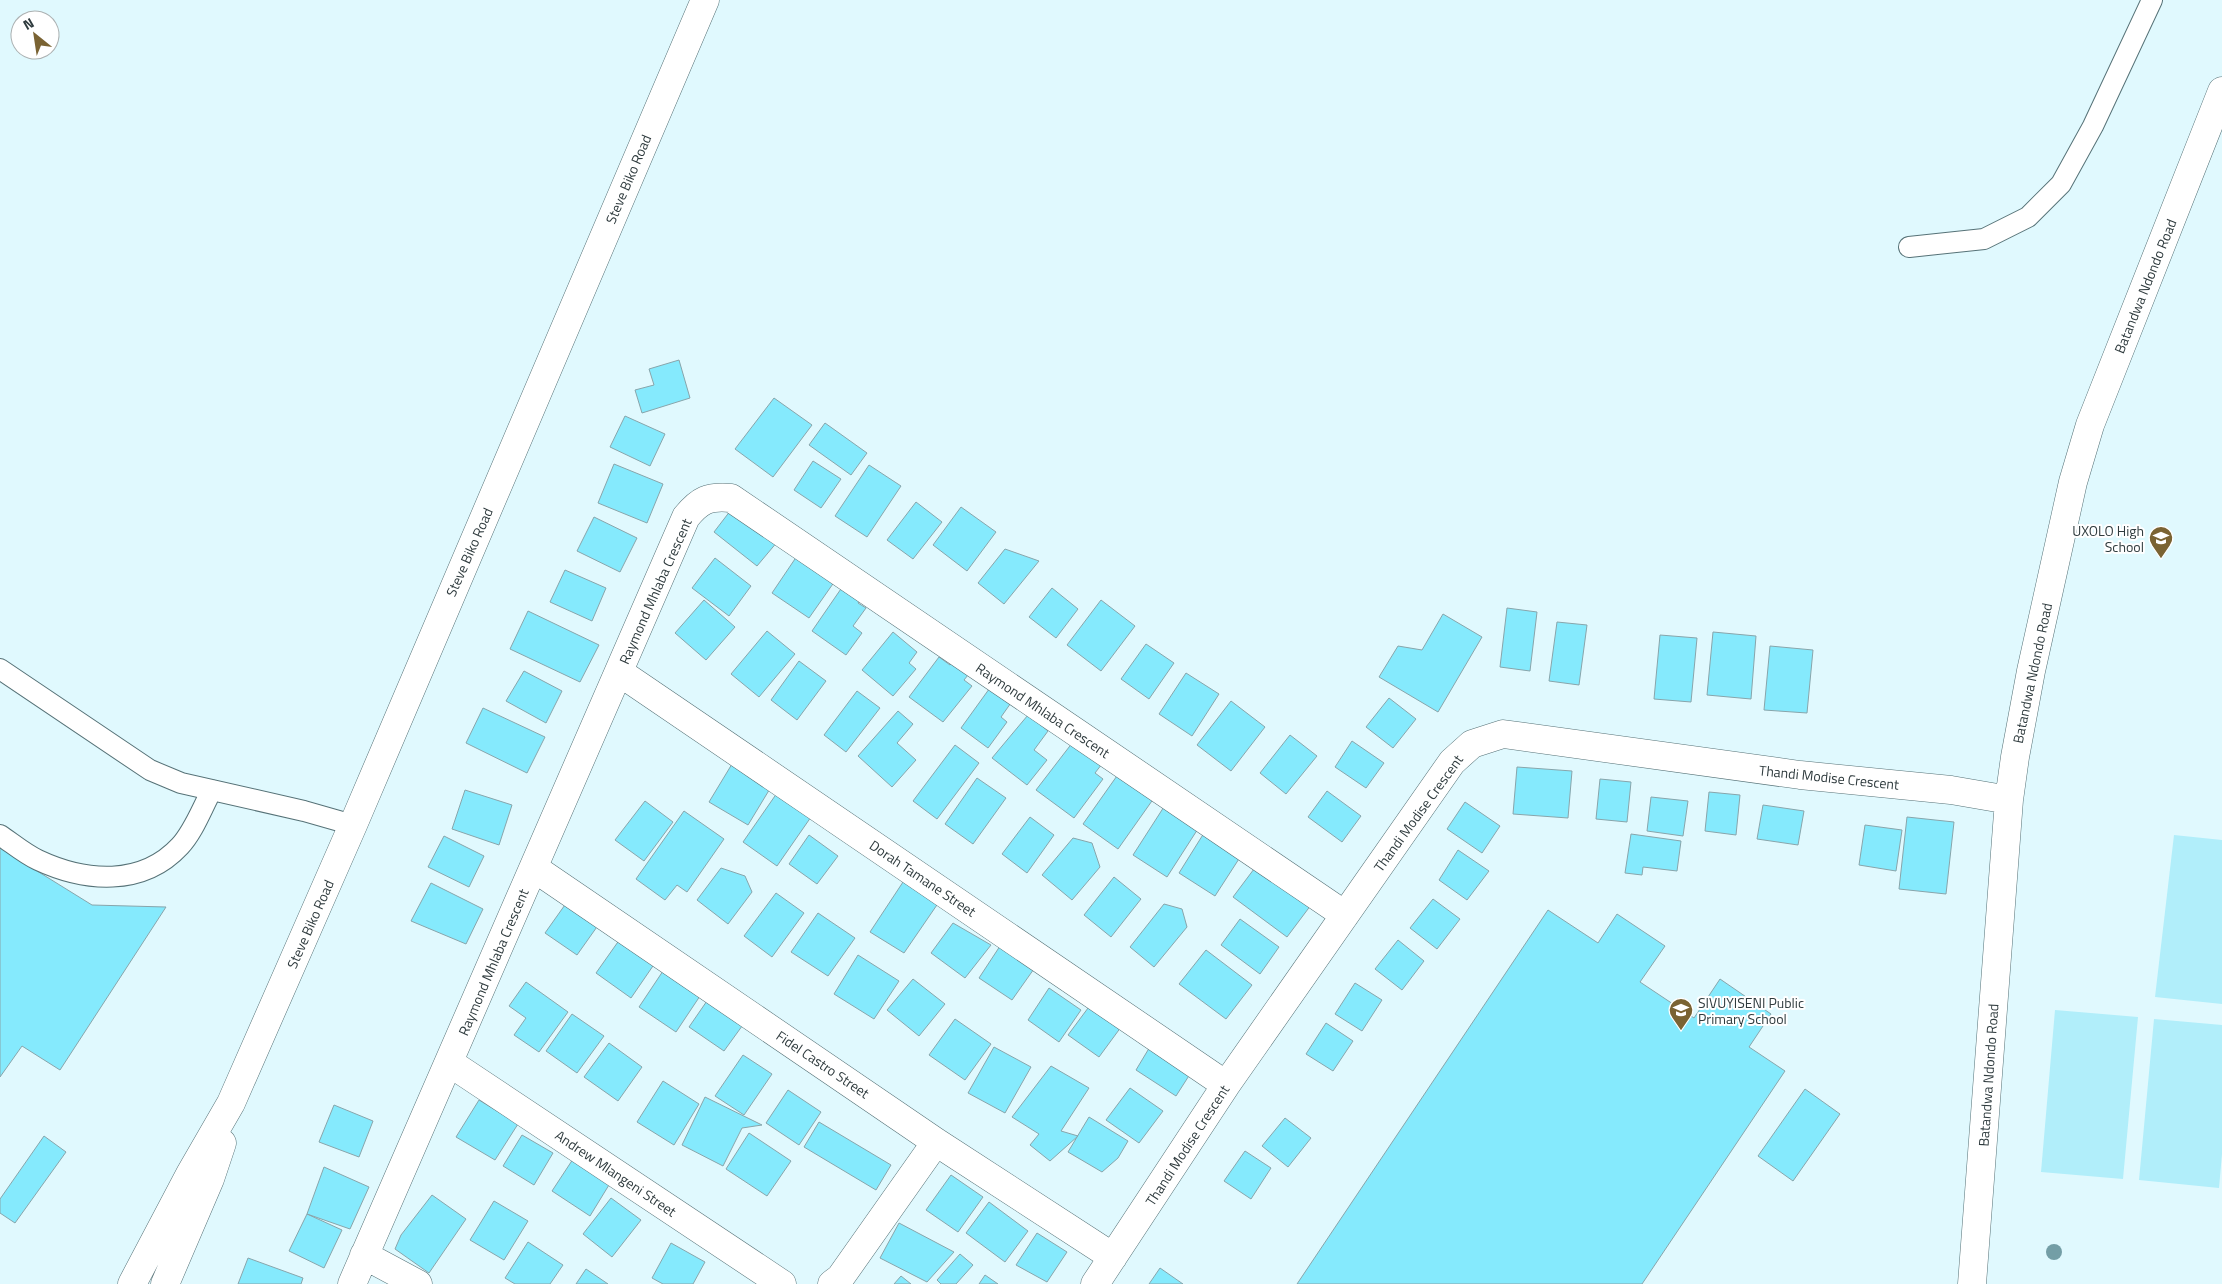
<svg xmlns="http://www.w3.org/2000/svg" width="2222" height="1284" viewBox="0 0 2222 1284" font-family="'Titillium Web',sans-serif">
<rect width="100%" height="100%" fill="#e0f9fe"/>
<path fill="#b1eefa" d="M 2174,835 L 2222,840 L 2222,1004 L 2155,997 Z
M 2055,1010 L 2138,1017 L 2123,1179 L 2041,1172 Z
M 2154,1019 L 2222,1025 L 2222,1154 L 2219,1188 L 2139,1180 Z"/>
<path fill="#85eafd" stroke="#88a5ab" d="M 679,360 L 690,398 L 642,413 L 635,390 L 654,385 L 649,369 Z
M 774,398 L 812,425 L 773,477 L 735,449 Z
M 625,416 L 665,434 L 650,466 L 610,447 Z
M 825,423 L 867,453 L 851,475 L 809,445 Z
M 813,461 L 841,479 L 821,508 L 794,490 Z
M 614,464 L 663,484 L 647,523 L 598,503 Z
M 869,465 L 901,486 L 867,537 L 835,516 Z
M 916,502 L 942,522 L 913,559 L 887,540 Z
M 734,506 L 778,541 L 757,566 L 714,532 Z
M 961,507 L 996,532 L 967,571 L 933,545 Z
M 594,517 L 637,538 L 620,572 L 577,551 Z
M 1005,549 L 1039,561 L 1004,604 L 978,583 Z
M 799,553 L 837,578 L 809,618 L 772,593 Z
M 715,558 L 751,586 L 729,616 L 692,588 Z
M 565,570 L 606,588 L 592,621 L 550,602 Z
M 845,583 L 863,595 L 858,603 L 866,608 L 853,626 L 862,633 L 846,655 L 812,631 Z
M 1052,588 L 1078,609 L 1056,638 L 1029,617 Z
M 704,600 L 735,627 L 706,660 L 675,633 Z
M 1101,600 L 1135,626 L 1101,671 L 1067,645 Z
M 1507,608 L 1537,612 L 1530,671 L 1500,667 Z
M 528,611 L 599,645 L 580,682 L 510,649 Z
M 1443,614 L 1482,637 L 1438,712 L 1379,677 L 1398,646 L 1422,650 Z
M 1557,622 L 1587,625 L 1579,685 L 1549,681 Z
M 767,631 L 795,654 L 759,697 L 731,674 Z
M 893,632 L 917,652 L 909,663 L 916,669 L 893,696 L 862,670 Z
M 1713,632 L 1756,636 L 1751,699 L 1707,695 Z
M 1660,635 L 1697,638 L 1691,702 L 1654,699 Z
M 1146,644 L 1174,663 L 1149,699 L 1121,679 Z
M 1770,646 L 1813,650 L 1807,713 L 1764,710 Z
M 939,657 L 950,665 L 955,657 L 972,670 L 964,680 L 972,686 L 943,722 L 909,697 Z
M 799,661 L 826,681 L 797,720 L 771,700 Z
M 524,671 L 562,691 L 546,723 L 506,701 Z
M 1186,673 L 1219,694 L 1192,736 L 1159,714 Z
M 992,685 L 1013,700 L 1001,717 L 1007,722 L 988,748 L 961,728 Z
M 857,691 L 880,708 L 846,752 L 824,735 Z
M 1389,698 L 1416,719 L 1393,748 L 1366,727 Z
M 1231,701 L 1265,727 L 1231,771 L 1197,745 Z
M 483,708 L 545,737 L 527,773 L 466,743 Z
M 898,711 L 913,724 L 897,743 L 916,760 L 892,787 L 858,756 Z
M 1028,715 L 1048,731 L 1034,750 L 1047,760 L 1027,785 L 992,758 Z
M 1290,735 L 1317,756 L 1286,794 L 1260,773 Z
M 1076,738 L 1105,760 L 1095,773 L 1103,779 L 1074,818 L 1036,790 Z
M 1352,741 L 1384,763 L 1366,788 L 1335,767 Z
M 955,745 L 979,763 L 937,819 L 913,801 Z
M 732,764 L 771,787 L 748,825 L 709,802 Z
M 1517,767 L 1572,771 L 1568,818 L 1513,814 Z
M 1119,773 L 1154,798 L 1118,849 L 1083,824 Z
M 977,778 L 1006,798 L 973,844 L 945,824 Z
M 1600,779 L 1631,782 L 1627,822 L 1596,819 Z
M 465,790 L 512,805 L 499,845 L 452,829 Z
M 1327,791 L 1361,816 L 1342,842 L 1308,817 Z
M 1709,792 L 1740,795 L 1736,835 L 1705,831 Z
M 777,793 L 811,817 L 777,866 L 743,842 Z
M 1651,797 L 1688,801 L 1683,836 L 1647,831 Z
M 1169,799 L 1203,821 L 1167,877 L 1133,855 Z
M 645,801 L 673,822 L 644,861 L 615,840 Z
M 1465,802 L 1500,826 L 1482,853 L 1447,829 Z
M 1763,805 L 1804,811 L 1798,845 L 1757,839 Z
M 684,811 L 724,839 L 687,892 L 677,885 L 665,900 L 636,879 Z
M 1030,817 L 1054,835 L 1027,873 L 1002,854 Z
M 1907,817 L 1954,822 L 1946,894 L 1899,889 Z
M 1209,825 L 1246,848 L 1215,896 L 1179,873 Z
M 1865,825 L 1902,830 L 1896,871 L 1859,865 Z
M 1631,834 L 1681,841 L 1677,871 L 1643,867 L 1642,875 L 1625,873 Z
M 809,835 L 838,856 L 817,884 L 789,864 Z
M 444,836 L 484,856 L 469,887 L 428,867 Z
M 1073,838 L 1092,843 L 1100,867 L 1072,900 L 1042,875 Z
M 0,848 L 92,905 L 166,907 L 60,1070 L 22,1046 L 0,1077 Z
M 1458,850 L 1489,871 L 1467,900 L 1439,880 Z
M 1257,865 L 1311,905 L 1287,937 L 1233,897 Z
M 721,868 L 745,876 L 752,892 L 728,924 L 697,900 Z
M 907,876 L 941,899 L 904,953 L 870,932 Z
M 1114,877 L 1141,899 L 1111,937 L 1084,915 Z
M 431,883 L 483,909 L 466,944 L 411,921 Z
M 776,893 L 804,913 L 772,957 L 744,936 Z
M 1433,899 L 1460,919 L 1437,949 L 1410,928 Z
M 567,902 L 599,924 L 577,955 L 545,933 Z
M 1164,904 L 1182,909 L 1187,927 L 1154,967 L 1130,947 Z
M 1548,910 L 1598,943 L 1617,914 L 1665,946 L 1640,982 L 1694,1018 L 1720,979 L 1771,1014 L 1749,1047 L 1785,1071 L 1642,1284 L 1297,1284 Z
M 818,913 L 855,938 L 828,976 L 791,952 Z
M 1240,919 L 1279,947 L 1260,974 L 1221,945 Z
M 953,923 L 991,945 L 965,978 L 931,953 Z
M 620,939 L 655,963 L 631,998 L 596,973 Z
M 1398,940 L 1424,961 L 1402,990 L 1375,969 Z
M 1002,943 L 1036,966 L 1012,1000 L 979,978 Z
M 1206,950 L 1252,985 L 1226,1019 L 1179,984 Z
M 858,955 L 899,981 L 874,1019 L 834,994 Z
M 663,971 L 700,996 L 676,1032 L 639,1007 Z
M 913,979 L 945,1004 L 919,1036 L 887,1010 Z
M 526,982 L 568,1012 L 539,1052 L 514,1035 L 526,1018 L 509,1006 Z
M 1355,983 L 1382,1000 L 1362,1031 L 1335,1014 Z
M 1049,988 L 1081,1010 L 1059,1042 L 1028,1020 Z
M 709,998 L 745,1022 L 724,1051 L 689,1027 Z
M 1094,1000 L 1124,1023 L 1099,1057 L 1068,1035 Z
M 572,1014 L 604,1036 L 577,1073 L 546,1051 Z
M 955,1019 L 991,1044 L 965,1080 L 929,1055 Z
M 1326,1023 L 1353,1041 L 1333,1071 L 1306,1054 Z
M 609,1043 L 642,1067 L 618,1101 L 584,1077 Z
M 1151,1045 L 1192,1071 L 1176,1096 L 1136,1070 Z
M 994,1047 L 1031,1067 L 1005,1113 L 968,1093 Z
M 743,1055 L 772,1074 L 744,1115 L 715,1096 Z
M 1051,1066 L 1089,1088 L 1061,1131 L 1078,1136 L 1050,1161 L 1030,1145 L 1039,1134 L 1012,1117 Z
M 663,1081 L 699,1104 L 674,1145 L 637,1122 Z
M 1130,1088 L 1163,1111 L 1139,1143 L 1106,1120 Z
M 1805,1089 L 1840,1114 L 1793,1181 L 1758,1156 Z
M 788,1090 L 821,1112 L 799,1145 L 766,1123 Z
M 705,1097 L 762,1125 L 742,1128 L 723,1166 L 682,1145 Z
M 479,1100 L 518,1124 L 495,1160 L 456,1137 Z
M 334,1105 L 373,1121 L 359,1157 L 319,1142 Z
M 1089,1117 L 1128,1141 L 1118,1158 L 1102,1172 L 1068,1152 Z
M 1285,1118 L 1311,1138 L 1288,1167 L 1262,1146 Z
M 819,1122 L 891,1165 L 876,1190 L 804,1147 Z
M 749,1133 L 791,1161 L 767,1196 L 726,1169 Z
M 522,1135 L 553,1153 L 534,1185 L 503,1166 Z
M 44,1136 L 66,1152 L 15,1223 L 0,1213 L 0,1199 Z
M 1245,1151 L 1271,1168 L 1251,1199 L 1224,1181 Z
M 575,1156 L 612,1180 L 590,1216 L 552,1191 Z
M 324,1167 L 369,1187 L 350,1229 L 307,1214 Z
M 951,1175 L 983,1197 L 958,1232 L 926,1210 Z
M 432,1195 L 466,1219 L 429,1273 L 395,1249 L 401,1235 Z
M 611,1198 L 641,1220 L 612,1257 L 583,1234 Z
M 494,1201 L 528,1221 L 504,1260 L 470,1240 Z
M 989,1202 L 1028,1231 L 1005,1262 L 966,1233 Z
M 307,1214 L 342,1230 L 324,1268 L 289,1251 Z
M 899,1223 L 954,1252 L 927,1282 L 880,1258 Z
M 1037,1233 L 1067,1252 L 1047,1282 L 1016,1265 Z
M 528,1242 L 563,1265 L 550,1284 L 515,1284 L 505,1278 Z
M 671,1243 L 705,1262 L 693,1284 L 663,1284 L 652,1278 Z
M 960,1254 L 973,1265 L 956,1284 L 941,1284 L 937,1280 Z
M 248,1258 L 303,1278 L 301,1284 L 238,1284 Z
M 1160,1268 L 1183,1284 L 1149,1284 Z
M 586,1269 L 608,1284 L 576,1284 Z
M 985,1275 L 998,1284 L 979,1284 Z
M 901,1276 L 911,1284 L 894,1284 Z"/>
<g fill="none" stroke-linecap="round" stroke-linejoin="round">
<g stroke="#567277" stroke-width="22">
<path id="service" d="M 1909,247 L 1984,239 L 2028,217 L 2061,184 L 2093,126 L 2152,0
M 0,669 L 150,770 L 181,783 L 304,811 L 353,825
M 0,835 C 12,843 25,854 38,860 C 85,882 142,887 180,846 C 194,831 202,808 212,790"/>
</g>
<g stroke="#567277" stroke-width="29">
<path id="minor" d="M 619,672 L 1226,1085
M 534,868 L 936,1142 L 1113,1257
M 450,1063 L 782,1284
M 364,1255 L 418,1284
M 352,1284 L 686,517 C 700,500 708,496 731,498 L 1345,915
M 832,1284 L 840,1278 L 936,1142
M 1095,1284 L 1226,1085 L 1452,762 L 1472,744 L 1503,734 L 1800,775 L 1951,790 L 2009,800
M 1972,1284 L 2009,800 L 2015,757 L 2031,671 L 2073,482 L 2090,425 L 2222,91"/>
</g>
<g stroke="#567277" stroke-width="29">
<path id="tertiary" d="M 132,1284 L 190,1174 L 231,1103 L 353,825 L 705,0
M 165,1284 L 210,1179 L 222,1143"/>
</g>
<use href="#service" stroke="#fff" stroke-width="20"/>
<use href="#minor" stroke="#fff" stroke-width="28"/>
<use href="#tertiary" stroke="#fff" stroke-width="28"/>
</g>
<circle fill="#739ea6" cx="2054" cy="1252" r="8"/>
<defs>
<g id="school-pin" transform="scale(1.25)"><path d="M0 17L-7.5 6A9.5 9.5 0 1 1 7.5 6Z" fill="#7a6333" stroke="#fff"/><path d="M0-5L7-2L0 1L-7-2ZM-4 1L0 2.5L4 1V4Q0 6-4 4Z" fill="#fff"/></g>
</defs>
<g fill-rule="evenodd">
<use href="#school-pin" x="2161" y="538"/>
<use href="#school-pin" x="1681" y="1010"/>
</g>
<g text-anchor="middle" dominant-baseline="central" stroke-width="4" stroke-linejoin="round" paint-order="stroke">
<g font-size="14" fill="#2f3b3e" stroke="#fff">
<text transform="translate(628 179) rotate(-67)">Steve Biko Road</text>
<text transform="translate(2145 286) rotate(-68)">Batandwa Ndondo Road</text>
<text transform="translate(469 552) rotate(-66)">Steve Biko Road</text>
<text transform="translate(655 591) rotate(-66)">Raymond Mhlaba Crescent</text>
<text transform="translate(2032 673) rotate(-78)">Batandwa Ndondo Road</text>
<text transform="translate(1043 710) rotate(34)">Raymond Mhlaba Crescent</text>
<text transform="translate(1829 777) rotate(6)">Thandi Modise Crescent</text>
<text transform="translate(1418 813) rotate(-54)">Thandi Modise Crescent</text>
<text transform="translate(923 878) rotate(34)">Dorah Tamane Street</text>
<text transform="translate(310 924) rotate(-66)">Steve Biko Road</text>
<text transform="translate(493 962) rotate(-67)">Raymond Mhlaba Crescent</text>
<text transform="translate(823 1064) rotate(34)">Fidel Castro Street</text>
<text transform="translate(1988 1075) rotate(-86)">Batandwa Ndondo Road</text>
<text transform="translate(1187 1145) rotate(-57)">Thandi Modise Crescent</text>
<text transform="translate(616 1173) rotate(34)">Andrew Mlangeni Street</text>
</g>
<g font-size="14" fill="#2f3b3e" stroke="#fff" text-anchor="end">
<text x="2144" y="530">UXOLO High<tspan x="2144" dy="16">School</tspan></text>
<text x="1698" y="1002" text-anchor="start">SIVUYISENI Public<tspan x="1698" dy="16">Primary School</tspan></text>
</g>
</g>
<g transform="translate(35 35) rotate(330)"><circle r="24" fill="#ffffff" stroke="#acb1b2"/>
<path d="M0-4L9 19L0 12L-9 19Z" fill="#7a6333"/>
<text y="-8" font-size="14" font-weight="bold" text-anchor="middle" fill="#2f3b3e">N</text>
</g>
</svg>
